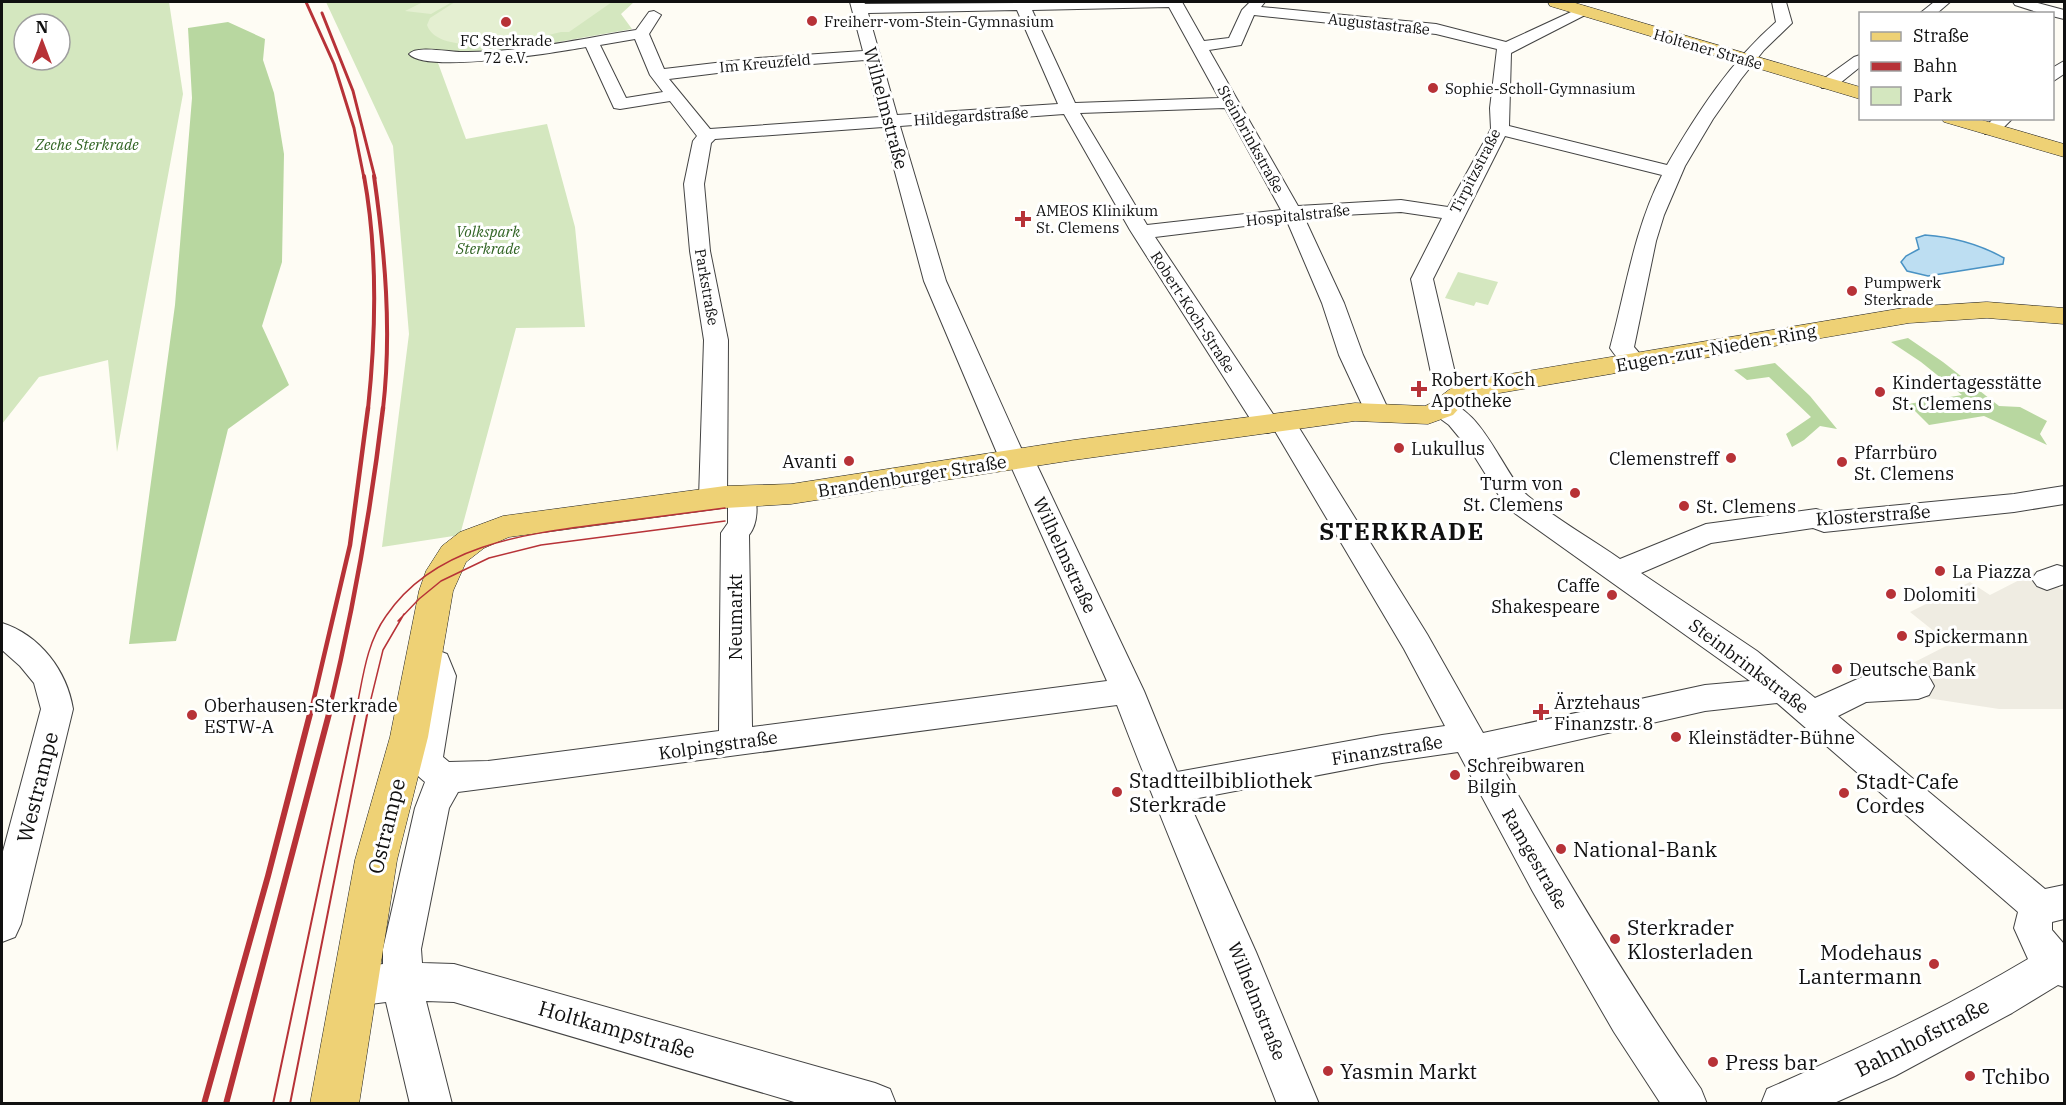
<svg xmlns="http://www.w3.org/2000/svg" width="2066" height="1105" viewBox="0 0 2066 1105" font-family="'IBM Plex Serif',serif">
<rect width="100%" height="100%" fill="#fefcf4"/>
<path fill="#d4e7bf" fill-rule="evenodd" d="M 2,2 L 169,2 L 183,94 L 117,452 L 108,360 L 39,377 L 2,424 ZM 24,24 L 60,24 L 60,60 L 24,60 Z
M 326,2 L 634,2 L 621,14 L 632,29 L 438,63 L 466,139 L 547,124 L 575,227 L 585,327 L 516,328 L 460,535 L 382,547 L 409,334 L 393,146 Z
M 1458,272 L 1498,282 L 1488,305 L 1476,302 L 1474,306 L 1445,298 Z"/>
<path fill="#b8d7a0" d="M 228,22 L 265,39 L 263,60 L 274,93 L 284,154 L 282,262 L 262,326 L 289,385 L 228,429 L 176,641 L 129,644 L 175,305 L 192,98 L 188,28 Z
M 1908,338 L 1943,362 L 1999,406 L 2020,407 L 2047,421 L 2040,434 L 2047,445 L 1984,416 L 1929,425 L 1908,404 L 1962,395 L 1921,362 L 1891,342 Z
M 1775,363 L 1810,396 L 1837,429 L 1820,426 L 1804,440 L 1792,447 L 1786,434 L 1811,417 L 1769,377 L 1747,380 L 1734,370 Z"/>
<path fill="#e4efd1" d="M 423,2 L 452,2 L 431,14 L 405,11 Z
M 455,2 L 612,2 L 569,32 L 561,32 C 535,38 439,60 427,25 L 430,18 Z"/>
<path fill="#efece2" d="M 2035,572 L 2064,591 L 2064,709 L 1999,709 L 1927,698 L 1903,668 L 1950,644 L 1910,612 L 1970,582 L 1990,595 Z"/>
<path fill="#bddef2" stroke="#4992c4" stroke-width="1.5" d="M 1925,235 C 1953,237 1979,244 2004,258 L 2003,264 L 1928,276 L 1907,271 L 1901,262 L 1906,256 L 1919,249 L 1916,238 Z"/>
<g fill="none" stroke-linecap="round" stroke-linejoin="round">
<g stroke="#434343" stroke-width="2">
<path id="minor" d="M 850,2 L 864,2 L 865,4 L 1182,2 L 1204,41 L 1229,38 L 1242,10 L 1250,2 L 1265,2 L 1261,7 L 1436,24 L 1506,42 L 1584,6 L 1591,10 L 1589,13 L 1511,53 L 1509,126 L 1667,165 C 1697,113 1731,61 1776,22 L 1772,2 L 1786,2 L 1792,23 L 1764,50 L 1741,79 L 1713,119 L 1685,166 L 1664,215 L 1656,241 L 1634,347 L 1647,362 L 1643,367 C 1627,371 1619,361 1610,348 C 1626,289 1634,230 1662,175 L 1505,136 L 1433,279 L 1455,373 L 1451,378 L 1443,380 L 1435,378 L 1431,373 L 1411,279 L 1442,218 L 1401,212 L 1304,217 L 1344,303 L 1363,355 L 1389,411 L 1386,416 L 1377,419 L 1368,416 L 1365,411 L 1339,355 L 1322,303 L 1287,221 L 1155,237 L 1275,417 L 1283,415 L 1292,417 L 1296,423 L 1427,634 L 1483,733 L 1705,685 L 1750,681 L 1506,507 L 1473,454 L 1449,425 L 1434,414 L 1431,409 L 1434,404 C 1478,392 1502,475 1528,496 C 1556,519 1590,538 1620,559 L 1706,524 L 1816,509 L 1827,512 L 2014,494 L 2064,486 L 2064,504 L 2014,512 L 1824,532 L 1813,528 L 1711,543 L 1641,573 L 1757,651 L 1815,698 L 1862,677 L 1918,673 L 1929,677 L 1934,686 L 1929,695 L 1918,699 L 1866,702 L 1838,716 L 2045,889 L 2064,885 L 2064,919 L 2052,922 L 2052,930 L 2064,944 L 2064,987 L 2058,985 L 2012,1013 L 1895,1076 L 1832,1104 L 1761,1104 L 1767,1089 C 1856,1050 1944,1009 2028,959 L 2014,928 L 2018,912 L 1777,703 L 1705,711 L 1497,758 C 1561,871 1627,982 1701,1089 L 1707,1104 L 1661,1104 L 1614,1032 L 1533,892 L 1458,752 L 1382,763 L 1188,800 L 1256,952 L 1319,1104 L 1277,1104 C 1225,970 1168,839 1117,705 L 458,792 L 449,808 L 421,949 L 422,963 L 454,964 L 875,1083 L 890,1089 L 896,1104 L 801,1104 L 454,1002 L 426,1001 L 452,1104 L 410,1104 L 386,1002 L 355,1006 L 341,1001 L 335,987 L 341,973 L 355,968 L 383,964 L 383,949 L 415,808 L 425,782 L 418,776 L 409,758 L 424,676 L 423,670 L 413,666 L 408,657 L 413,648 L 424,645 L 447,654 L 456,676 L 443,757 L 449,762 L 488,761 L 719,731 L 721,533 L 728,523 L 728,496 L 732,490 L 742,487 L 752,490 C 759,502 758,524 749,535 L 752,727 L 1107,681 L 1010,464 L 1001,459 L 997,453 L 924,281 L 883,127 L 715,139 L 711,143 L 704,184 L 710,251 L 728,340 L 727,498 L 723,504 L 713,507 L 703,504 L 699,498 L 704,340 L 690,251 L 684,184 L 693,141 L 697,136 L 670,101 L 620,109 L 614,108 L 586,47 C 558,52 426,74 409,54 C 416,45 450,52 462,52 C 520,53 579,39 636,30 L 649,12 L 654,11 L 661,15 L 649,34 L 664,69 L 758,58 L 863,51 ZM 1169,7 L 1219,98 L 1075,103 L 1032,10 ZM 1017,10 L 1058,104 L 897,115 L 868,13 ZM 1254,15 L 1436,34 L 1497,49 L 1490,108 L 1491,129 L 1448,207 L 1401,200 L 1298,206 L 1209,50 L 1241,45 ZM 635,39 L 650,75 L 663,92 L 626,98 L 600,45 ZM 865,60 L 880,117 L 710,129 L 669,79 L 758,68 ZM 1225,108 L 1281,210 L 1147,225 L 1080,113 ZM 1064,114 L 1130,230 L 1258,431 L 1267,433 L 1275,431 L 1404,649 L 1445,726 L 1382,735 L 1177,772 L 1144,691 L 1034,459 L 1030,453 L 1021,448 L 946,281 L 900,126 Z
M 1934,2 L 1950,2 L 1936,14 L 1919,14 Z
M 2013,2 L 2034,2 L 2064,10 L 2064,19 L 2052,16 L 2052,14 L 2043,14 L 2015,5 Z
M 1860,55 L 1860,67 L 1834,88 L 1822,88 L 1820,84 L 1822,80 L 1854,57 Z
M 2064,61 L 2064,74 L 2052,82 L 2052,68 Z
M 1994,118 L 2013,118 L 1997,134 L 1985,134 L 1982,130 Z
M 2057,565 L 2064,567 L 2064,584 L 2047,590 L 2037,586 L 2032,579 L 2037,572 Z
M 2,623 C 40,635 67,671 73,709 L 21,924 L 15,937 L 2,942 L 2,855 L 41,709 L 34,683 L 20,666 L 2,650 Z"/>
</g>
<g stroke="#212121" stroke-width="1">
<path id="major" d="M 1548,2 L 1572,2 L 1860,87 L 1860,99 L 1550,6 Z
M 1941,118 L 1975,118 L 2064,144 L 2064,157 L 1944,122 Z
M 1987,302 L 2064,308 L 2064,324 L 1987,318 L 1909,323 L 1476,397 L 1463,404 L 1453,415 L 1428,424 L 1355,421 L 1074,460 L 791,504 L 725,508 L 509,537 L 484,548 L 466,562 L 453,591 L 428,737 L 397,860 L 359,1104 L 310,1104 L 355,860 L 390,737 L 419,591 L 426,571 L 442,546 L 460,532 L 503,516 L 725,486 L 791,484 L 1074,440 L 1355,403 L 1425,406 C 1442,399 1446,387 1468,381 L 1909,307 Z"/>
</g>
<use href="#minor" fill="#fff" fill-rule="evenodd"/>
<use href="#major" fill="#eed175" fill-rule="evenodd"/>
<path stroke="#b73237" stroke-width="1.5" d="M 398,621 L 419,599 L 441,581 L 489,558 L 541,545 L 725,521
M 356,711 C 363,678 366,644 386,616 C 434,545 524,534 602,524 C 643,519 684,513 725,508
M 368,711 L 383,650 L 404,614"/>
<path stroke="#b73237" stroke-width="2" d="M 273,1104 L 356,710
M 290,1104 L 368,710"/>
<path stroke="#b73237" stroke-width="3" d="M 306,2 L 334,64 L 354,128 L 364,178
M 322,13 L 353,91 L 375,178"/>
<path stroke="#b73237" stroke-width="4" d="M 364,176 C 378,252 376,333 368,409
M 374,176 C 385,253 392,331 383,409"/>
<path stroke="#b73237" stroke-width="4.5" d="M 311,711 L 350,545 L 368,408
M 329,711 C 353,611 371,510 383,408"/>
<path stroke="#b73237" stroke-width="6" d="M 204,1104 L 268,876 L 311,710
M 226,1104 L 330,710"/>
</g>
<g fill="#b73237" stroke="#fff" stroke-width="2">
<circle cx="812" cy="21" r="6"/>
<circle cx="506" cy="22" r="6"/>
<circle cx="1433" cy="88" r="6"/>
<path d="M1020 210h6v6h6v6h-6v6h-6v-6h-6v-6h6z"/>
<circle cx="1852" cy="291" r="6"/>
<path d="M1416 380h6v6h6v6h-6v6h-6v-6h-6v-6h6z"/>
<circle cx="1880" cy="392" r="6"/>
<circle cx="1399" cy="448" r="6"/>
<circle cx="1731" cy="458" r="6"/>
<circle cx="849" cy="461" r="6"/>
<circle cx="1842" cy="462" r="6"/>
<circle cx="1575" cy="493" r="6"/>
<circle cx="1684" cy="506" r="6"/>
<circle cx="1940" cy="571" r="6"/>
<circle cx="1891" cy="594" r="6"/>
<circle cx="1612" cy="595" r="6"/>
<circle cx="1902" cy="636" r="6"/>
<circle cx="1837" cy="669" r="6"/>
<path d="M1538 703h6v6h6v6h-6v6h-6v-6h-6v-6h6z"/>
<circle cx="192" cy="715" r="6"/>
<circle cx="1676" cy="737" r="6"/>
<circle cx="1455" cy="775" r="6"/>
<circle cx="1117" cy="792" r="6"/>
<circle cx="1844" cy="793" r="6"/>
<circle cx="1561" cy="849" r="6"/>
<circle cx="1615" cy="939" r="6"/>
<circle cx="1934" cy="964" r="6"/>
<circle cx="1713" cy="1062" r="6"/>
<circle cx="1328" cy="1071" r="6"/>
<circle cx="1970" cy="1076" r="6"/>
</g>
<g text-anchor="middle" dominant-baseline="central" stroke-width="6" stroke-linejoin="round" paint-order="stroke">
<g font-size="15" fill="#101010" stroke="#fff" text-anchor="start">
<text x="824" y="21">Freiherr-vom-Stein-Gymnasium</text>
<text x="506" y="40" text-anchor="middle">FC Sterkrade<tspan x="506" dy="17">72 e.V.</tspan></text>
<text x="1445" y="88">Sophie-Scholl-Gymnasium</text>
<text x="1036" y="210">AMEOS Klinikum<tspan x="1036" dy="17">St. Clemens</tspan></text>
<text x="1864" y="282">Pumpwerk<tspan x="1864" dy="17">Sterkrade</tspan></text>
</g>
<g font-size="15" fill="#101010" stroke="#fff">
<text transform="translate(1379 24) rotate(6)">Augustastraße</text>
<text transform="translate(1708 49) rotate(16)">Holtener Straße</text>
<text transform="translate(765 63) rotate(-5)">Im Kreuzfeld</text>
<text transform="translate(971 116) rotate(-4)">Hildegardstraße</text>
<text transform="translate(1251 139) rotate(61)">Steinbrinkstraße</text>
<text transform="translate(1475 171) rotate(-63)">Tirpitzstraße</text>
<text transform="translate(1298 215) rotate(-6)">Hospitalstraße</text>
<text transform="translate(707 287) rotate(80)">Parkstraße</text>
<text transform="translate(1193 312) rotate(57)">Robert-Koch-Straße</text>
</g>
<g font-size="15" font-style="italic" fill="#316424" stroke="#fff">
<text x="87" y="144">Zeche Sterkrade</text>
<text x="488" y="231">Volkspark<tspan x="488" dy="17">Sterkrade</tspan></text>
</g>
<g font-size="18" fill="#101010" stroke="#fff">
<text transform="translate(886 108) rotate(75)">Wilhelmstraße</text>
<text transform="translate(1716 348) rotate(-10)">Eugen-zur-Nieden-Ring</text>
<text transform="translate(912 476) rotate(-9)">Brandenburger Straße</text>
<text transform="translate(1873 515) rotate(-4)">Klosterstraße</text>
<text transform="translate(1065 555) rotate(65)">Wilhelmstraße</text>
<text transform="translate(735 617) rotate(-90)">Neumarkt</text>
<text transform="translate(1749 666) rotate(37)">Steinbrinkstraße</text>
<text transform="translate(718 745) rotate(-8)">Kolpingstraße</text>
<text transform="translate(1387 750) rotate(-9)">Finanzstraße</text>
<text transform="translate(1535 859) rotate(60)">Ramgestraße</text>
<text transform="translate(1257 1001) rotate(68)">Wilhelmstraße</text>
</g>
<g font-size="18" fill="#101010" stroke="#fff" text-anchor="start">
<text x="1431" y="379">Robert Koch<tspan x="1431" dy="21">Apotheke</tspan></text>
<text x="1892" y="382">Kindertagesstätte<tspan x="1892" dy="21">St. Clemens</tspan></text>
<text x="1411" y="448">Lukullus</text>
<text x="1854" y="452">Pfarrbüro<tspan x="1854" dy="21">St. Clemens</tspan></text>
<text x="1719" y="458" text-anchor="end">Clemenstreff</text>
<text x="837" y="461" text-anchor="end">Avanti</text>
<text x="1563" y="483" text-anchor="end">Turm von<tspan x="1563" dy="21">St. Clemens</tspan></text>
<text x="1696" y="506">St. Clemens</text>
<text x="1952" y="571">La Piazza</text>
<text x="1600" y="585" text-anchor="end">Caffe<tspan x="1600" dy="21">Shakespeare</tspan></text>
<text x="1903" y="594">Dolomiti</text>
<text x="1914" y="636">Spickermann</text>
<text x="1849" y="669">Deutsche Bank</text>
<text x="1554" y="702">Ärztehaus<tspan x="1554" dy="21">Finanzstr. 8</tspan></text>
<text x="204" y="705">Oberhausen-Sterkrade<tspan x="204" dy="21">ESTW-A</tspan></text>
<text x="1688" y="737">Kleinstädter-Bühne</text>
<text x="1467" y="765">Schreibwaren<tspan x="1467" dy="21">Bilgin</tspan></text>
</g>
<g font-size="21" fill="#101010" stroke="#fff" text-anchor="start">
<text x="1129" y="780">Stadtteilbibliothek<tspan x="1129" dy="24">Sterkrade</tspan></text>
<text x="1856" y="781">Stadt-Cafe<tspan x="1856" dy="24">Cordes</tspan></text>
<text x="1573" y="849">National-Bank</text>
<text x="1627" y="927">Sterkrader<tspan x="1627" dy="24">Klosterladen</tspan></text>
<text x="1922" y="952" text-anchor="end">Modehaus<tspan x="1922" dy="24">Lantermann</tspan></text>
<text x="1725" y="1062">Press bar</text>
<text x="1340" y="1071">Yasmin Markt</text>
<text x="1982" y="1076">Tchibo</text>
</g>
<g font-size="21" fill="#101010" stroke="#fff">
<text transform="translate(37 787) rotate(-76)">Westrampe</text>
<text transform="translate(386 826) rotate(-76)">Ostrampe</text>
<text transform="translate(617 1029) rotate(16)">Holtkampstraße</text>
<text transform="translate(1922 1037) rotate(-27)">Bahnhofstraße</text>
</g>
<g font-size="24" font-weight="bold" letter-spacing="1.5" fill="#101010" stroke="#fff">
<text x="1402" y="531">STERKRADE</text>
</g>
</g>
<rect width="2066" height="1105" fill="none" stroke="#101010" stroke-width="6"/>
<rect x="1859" y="12" width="195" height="108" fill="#ffffff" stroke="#9f9f9f" stroke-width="1.5"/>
<rect x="1871" y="32" width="30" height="9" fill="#eed175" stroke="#9f9f9f" stroke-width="1.5"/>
<text x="1913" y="42" font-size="18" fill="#101010">Straße</text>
<rect x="1871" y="62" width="30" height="9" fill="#b73237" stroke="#9f9f9f" stroke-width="1.5"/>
<text x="1913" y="72" font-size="18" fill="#101010">Bahn</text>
<rect x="1871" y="87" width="30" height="18" fill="#d4e7bf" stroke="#9f9f9f" stroke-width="1.5"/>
<text x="1913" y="102" font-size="18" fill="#101010">Park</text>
<g transform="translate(42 42)"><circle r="28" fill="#ffffff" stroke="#9f9f9f" stroke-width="1.5"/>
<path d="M0-4.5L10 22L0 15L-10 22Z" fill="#b73237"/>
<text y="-9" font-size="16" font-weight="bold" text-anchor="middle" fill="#101010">N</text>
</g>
</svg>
